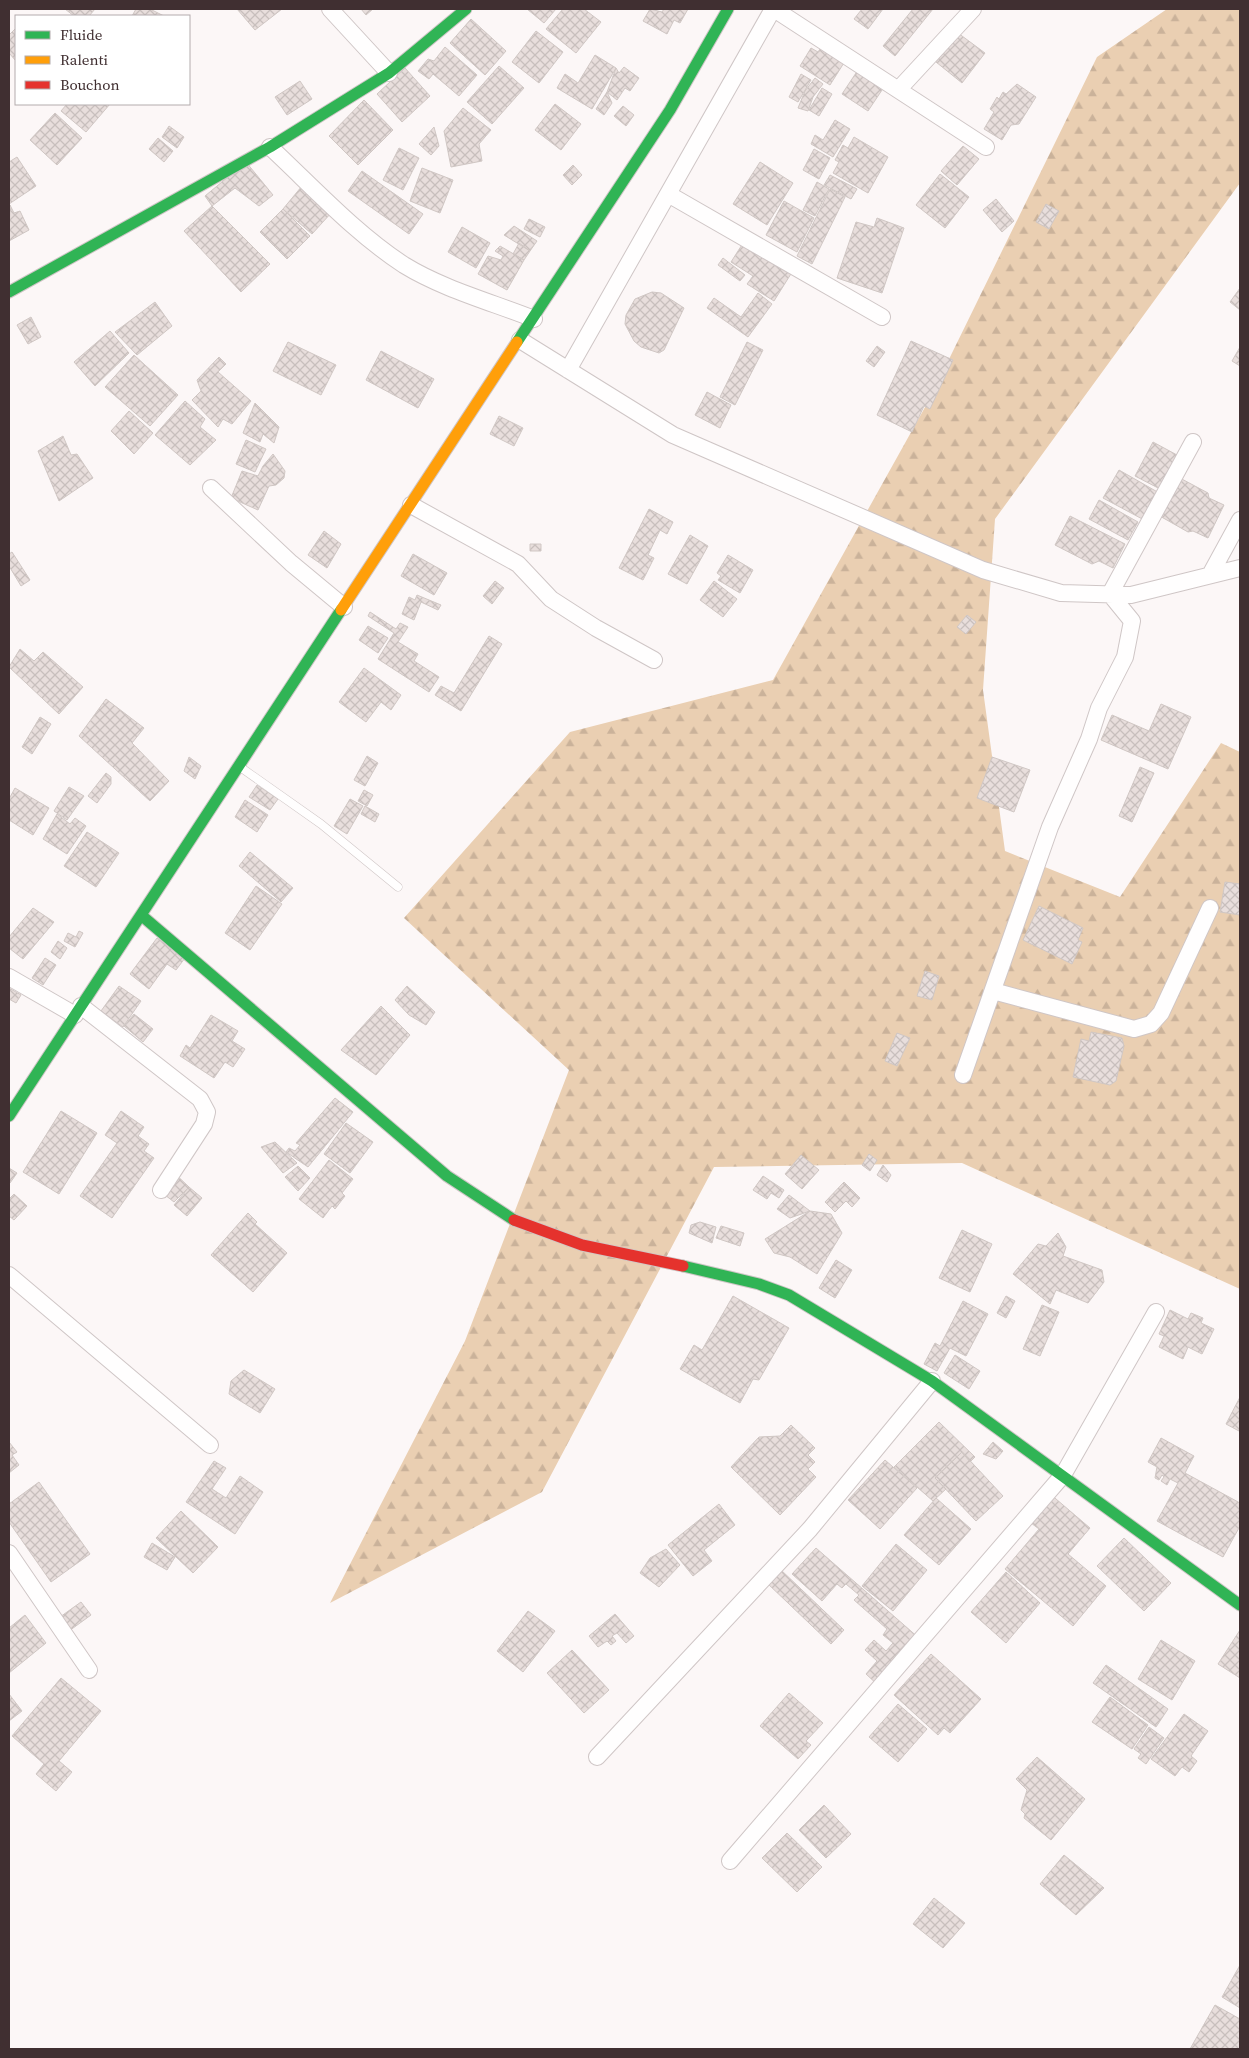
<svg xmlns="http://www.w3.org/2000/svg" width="1249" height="2058" viewBox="0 0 1249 2058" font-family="'Source Serif 4',serif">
<defs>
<pattern id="forest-firs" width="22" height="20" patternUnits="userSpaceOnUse" patternTransform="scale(1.25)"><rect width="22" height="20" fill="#eacfb2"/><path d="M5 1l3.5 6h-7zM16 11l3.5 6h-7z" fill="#cab29a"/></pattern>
<pattern id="building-cross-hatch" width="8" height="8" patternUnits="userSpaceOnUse" patternTransform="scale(1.25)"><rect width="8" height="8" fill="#e8dedc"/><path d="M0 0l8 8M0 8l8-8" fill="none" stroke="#c8bfbd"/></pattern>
</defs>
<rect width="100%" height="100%" fill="#fcf7f7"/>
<path fill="url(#forest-firs)" d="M 1167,9 L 1240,9 L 1240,183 L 995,519 L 983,690 L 1005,851 L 1120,897 L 1221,743 L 1240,752 L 1240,1289 L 962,1163 L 714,1167 L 542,1492 L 330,1603 L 465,1341 L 569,1070 L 404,918 L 570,732 L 773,680 L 929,400 L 1097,57 Z"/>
<path fill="url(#building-cross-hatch)" stroke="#d0c7c4" d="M 65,9 L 95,9 L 89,16 L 74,16 Z
M 136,9 L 150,9 L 164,16 L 132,16 Z
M 237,9 L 282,9 L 255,30 Z
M 361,9 L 373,9 L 366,15 Z
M 527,9 L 556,9 L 544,23 Z
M 563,9 L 584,9 L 601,22 L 576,53 L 546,29 Z
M 650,9 L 662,12 L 664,9 L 688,9 L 680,23 L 674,20 L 667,34 L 643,21 Z
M 862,9 L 883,9 L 868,29 L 854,19 Z
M 913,9 L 933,9 L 895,56 L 883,46 Z
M 471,19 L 506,51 L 485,75 L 450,43 Z
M 16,28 L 16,61 L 9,53 L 9,35 Z
M 536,31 L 563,52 L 539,83 L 512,62 Z
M 958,33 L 985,53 L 962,83 L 936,62 Z
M 824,43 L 847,58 L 830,85 L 800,66 L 811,48 L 818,52 Z
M 445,47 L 477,75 L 459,96 L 433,74 L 429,79 L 418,71 L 428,59 L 434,61 Z
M 595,55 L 616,68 L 592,109 L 557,88 L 565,74 L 578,83 Z
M 499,66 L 524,88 L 492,124 L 467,102 Z
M 624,67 L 639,78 L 630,91 L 625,88 L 617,100 L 607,92 L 616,68 L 619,73 Z
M 860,67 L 886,84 L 868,111 L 842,94 Z
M 405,68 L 430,96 L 402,122 L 377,94 Z
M 801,74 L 811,80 L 798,102 L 789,97 Z
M 815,78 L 823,84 L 813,97 L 808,111 L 798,108 L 805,91 Z
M 300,81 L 312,99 L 287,115 L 275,97 Z
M 1017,84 L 1036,97 L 1019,124 L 1011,125 L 1002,140 L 984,129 L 994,112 L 990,109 L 997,97 L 999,99 L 1003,92 L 1006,94 Z
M 822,88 L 832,94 L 819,116 L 809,110 Z
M 607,92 L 612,103 L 604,115 L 596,109 Z
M 364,100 L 393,130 L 358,165 L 329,136 Z
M 67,104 L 110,104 L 86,132 L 61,111 Z
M 555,104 L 581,124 L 561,150 L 535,130 Z
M 623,106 L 634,115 L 626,126 L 614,116 Z
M 463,108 L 491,130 L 479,144 L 482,161 L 451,167 L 444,131 Z
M 55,113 L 82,138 L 57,165 L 30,140 Z
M 835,120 L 850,129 L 833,157 L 811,144 L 815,135 L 823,140 Z
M 169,126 L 184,137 L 177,148 L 162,137 Z
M 434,127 L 439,146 L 431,155 L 419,144 Z
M 854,137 L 888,157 L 868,193 L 833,173 L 839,162 L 835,160 L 843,145 L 848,148 Z
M 158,138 L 173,151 L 164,162 L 149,149 Z
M 963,146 L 979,159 L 957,185 L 941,171 Z
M 399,148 L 419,158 L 403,190 L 383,180 Z
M 814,149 L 830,158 L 819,179 L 803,170 Z
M 17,157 L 36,186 L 9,204 L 9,162 Z
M 246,162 L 273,195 L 259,206 L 235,188 L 212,206 L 205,196 Z
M 760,162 L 793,183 L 767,225 L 733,204 Z
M 573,165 L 582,175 L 572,185 L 563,175 Z
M 422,168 L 453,180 L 440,213 L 410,201 Z
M 362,171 L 423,214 L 409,234 L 348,191 Z
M 940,174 L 969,197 L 945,228 L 916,205 Z
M 830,175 L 857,189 L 851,199 L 824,185 Z
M 817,182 L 829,189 L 815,216 L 803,210 Z
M 302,186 L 332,212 L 312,234 L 283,209 Z
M 830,189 L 845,197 L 812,264 L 797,256 Z
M 996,199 L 1014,221 L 1002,232 L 983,210 Z
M 784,201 L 814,218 L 797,252 L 766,235 Z
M 1046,204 L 1059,211 L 1049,229 L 1036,222 Z
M 10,205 L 14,213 L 20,211 L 29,230 L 9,241 Z
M 212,206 L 270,264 L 241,292 L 184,231 Z
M 283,209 L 310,236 L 287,259 L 260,232 Z
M 877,218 L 904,228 L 882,293 L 837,278 L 856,222 L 874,227 Z
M 529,219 L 545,227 L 540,237 L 524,229 Z
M 514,226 L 537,241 L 530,251 L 504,235 Z
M 462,227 L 490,243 L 476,268 L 448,252 Z
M 745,240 L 794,269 L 774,301 L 747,284 L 753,276 L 731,262 Z
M 519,243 L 530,251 L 524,260 L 513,254 Z
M 500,246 L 524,260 L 507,290 L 478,274 L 488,256 L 501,260 L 503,256 L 495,251 Z
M 723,258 L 745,275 L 740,281 L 718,265 Z
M 1240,288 L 1240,310 L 1230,302 Z
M 652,292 L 661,293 L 684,308 L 664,350 L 659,353 L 641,347 L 634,341 L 625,324 L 626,315 L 635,299 Z
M 758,293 L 772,304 L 748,337 L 707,308 L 714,298 L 741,317 Z
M 155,302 L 172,326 L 137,355 L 115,332 Z
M 31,317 L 41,337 L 28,344 L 17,325 Z
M 110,331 L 129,353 L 95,386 L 74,362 Z
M 911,341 L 953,360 L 930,409 L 924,406 L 912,432 L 877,415 Z
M 288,342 L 336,365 L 321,395 L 273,371 Z
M 747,342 L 763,350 L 735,405 L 720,397 Z
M 877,346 L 885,352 L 874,367 L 866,361 Z
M 1240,347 L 1240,366 L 1232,361 Z
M 381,351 L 434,379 L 418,408 L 366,380 Z
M 134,355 L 178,395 L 150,426 L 105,387 Z
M 219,357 L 226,364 L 218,372 L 251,401 L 232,424 L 223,419 L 218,427 L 192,400 L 201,391 L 197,380 Z
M 707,392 L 731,405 L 720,428 L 695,415 Z
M 185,401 L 205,419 L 200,427 L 216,440 L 190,465 L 155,435 Z
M 255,403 L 279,427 L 274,443 L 263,434 L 260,442 L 243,433 Z
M 129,411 L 153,433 L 134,454 L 111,431 Z
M 499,416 L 523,428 L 514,446 L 490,434 Z
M 63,436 L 71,455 L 77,454 L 93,478 L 59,501 L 38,451 Z
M 246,440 L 266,449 L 255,472 L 236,464 Z
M 1153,442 L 1177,455 L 1162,490 L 1135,476 Z
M 273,454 L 285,471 L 284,478 L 276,485 L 269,486 L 258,510 L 231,498 L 242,471 L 258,476 L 263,466 Z
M 1119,470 L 1161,494 L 1146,521 L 1103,498 Z
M 1178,477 L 1208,493 L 1209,498 L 1224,505 L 1208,538 L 1193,531 L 1188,532 L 1158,515 Z
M 1099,500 L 1138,522 L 1128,540 L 1089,519 Z
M 649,509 L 673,522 L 667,534 L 660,530 L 648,555 L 654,558 L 643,580 L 619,568 Z
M 1070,516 L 1125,544 L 1113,568 L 1099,561 L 1092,564 L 1055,545 Z
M 324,531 L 341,544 L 327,568 L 308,555 Z
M 690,535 L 708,546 L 687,584 L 668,574 Z
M 530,544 L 541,544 L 541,551 L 530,551 Z
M 12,552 L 30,580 L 21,586 L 9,566 L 9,554 Z
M 413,554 L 447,573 L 434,595 L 401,576 Z
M 728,555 L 753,570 L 740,593 L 718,580 L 721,576 L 717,573 Z
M 495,581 L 504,588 L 492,604 L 483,596 Z
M 714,581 L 737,599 L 723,617 L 700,600 Z
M 417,595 L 441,605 L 438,610 L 421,602 L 414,620 L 402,614 L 409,597 L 415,600 Z
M 370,612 L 396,629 L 400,623 L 408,627 L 398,642 L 418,654 L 414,661 L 439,677 L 429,692 L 378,659 L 394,633 L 368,616 Z
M 967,615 L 976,622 L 966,634 L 957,627 Z
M 368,626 L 388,638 L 378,653 L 359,640 Z
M 489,636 L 502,644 L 461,711 L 435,695 L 441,686 L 454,693 Z
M 20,649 L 34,661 L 43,652 L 83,687 L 59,714 L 9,667 Z
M 364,668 L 401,695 L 391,710 L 381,702 L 366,722 L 339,702 Z
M 106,699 L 144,728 L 132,743 L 169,781 L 150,801 L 79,736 Z
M 1161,704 L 1191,717 L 1168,769 L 1101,740 L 1112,715 L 1149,731 Z
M 40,717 L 51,724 L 32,754 L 22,747 Z
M 367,756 L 378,763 L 365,786 L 354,780 Z
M 189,757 L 201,766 L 195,779 L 184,771 Z
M 992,757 L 1030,770 L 1014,812 L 977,798 Z
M 1140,767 L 1154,773 L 1132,822 L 1119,816 Z
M 106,773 L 111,777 L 111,784 L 97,803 L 88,796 Z
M 257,785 L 278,799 L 270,810 L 249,797 Z
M 69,787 L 84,796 L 67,820 L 54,811 Z
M 15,788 L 49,808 L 33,835 L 9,820 L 9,799 Z
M 364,790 L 373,795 L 367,806 L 358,801 Z
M 350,799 L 363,806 L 347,834 L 334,826 Z
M 245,800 L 268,815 L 257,832 L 235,817 Z
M 365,806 L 379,814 L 375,822 L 361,814 Z
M 57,814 L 70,824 L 75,818 L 86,826 L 67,854 L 43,839 Z
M 87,832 L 119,853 L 96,887 L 64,866 Z
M 250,852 L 293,888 L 281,902 L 239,866 Z
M 1225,882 L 1240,884 L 1240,915 L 1220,912 Z
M 256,886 L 282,904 L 250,950 L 225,933 Z
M 1039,906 L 1083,928 L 1078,940 L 1082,942 L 1072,964 L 1023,940 Z
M 33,908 L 54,922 L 23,959 L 9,948 L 9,937 Z
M 79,931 L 83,933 L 75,947 L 64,941 L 68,933 L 76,937 Z
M 157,938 L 185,958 L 176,970 L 167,964 L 149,989 L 130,974 Z
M 58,941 L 67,948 L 60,959 L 51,952 Z
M 45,958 L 56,965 L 43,985 L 32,978 Z
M 925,971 L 939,976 L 932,1000 L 917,996 Z
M 119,986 L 141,1001 L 123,1027 L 101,1011 Z
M 407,986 L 435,1012 L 426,1025 L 409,1015 L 395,1000 Z
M 9,988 L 21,995 L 16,1003 L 9,999 Z
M 381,1006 L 410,1035 L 376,1075 L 341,1050 Z
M 134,1014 L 153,1029 L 143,1042 L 124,1026 Z
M 211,1015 L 238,1031 L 232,1041 L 245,1049 L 233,1067 L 225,1062 L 214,1078 L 180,1056 L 186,1045 L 190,1048 Z
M 1091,1032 L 1122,1038 L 1124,1046 L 1116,1081 L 1110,1085 L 1073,1077 L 1081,1039 L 1089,1041 Z
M 897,1033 L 910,1038 L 897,1066 L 885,1061 Z
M 335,1098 L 353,1112 L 308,1167 L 286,1152 L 289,1148 L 295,1151 L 300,1145 L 296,1143 Z
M 61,1111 L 97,1133 L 59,1194 L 23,1172 Z
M 121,1111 L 144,1127 L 138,1136 L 149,1144 L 144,1151 L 154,1158 L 112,1218 L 80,1196 L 117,1143 L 105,1135 Z
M 346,1123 L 373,1142 L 350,1173 L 324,1154 Z
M 275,1142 L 297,1163 L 283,1173 L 261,1147 Z
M 869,1154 L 877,1160 L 870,1171 L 862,1165 Z
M 801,1155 L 819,1170 L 802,1189 L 785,1174 Z
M 329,1160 L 353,1179 L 342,1193 L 345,1196 L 335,1209 L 332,1206 L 323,1218 L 299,1199 Z
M 883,1165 L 891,1175 L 887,1182 L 877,1175 Z
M 298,1166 L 310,1178 L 298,1191 L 285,1177 Z
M 9,1168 L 17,1173 L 10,1183 L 9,1182 Z
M 170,1169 L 189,1187 L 174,1202 L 156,1188 Z
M 763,1176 L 784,1190 L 779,1198 L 771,1193 L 767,1199 L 753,1190 Z
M 844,1182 L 860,1198 L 852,1207 L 846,1201 L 835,1212 L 825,1202 Z
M 189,1187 L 202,1198 L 187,1216 L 174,1205 Z
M 14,1194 L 27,1206 L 14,1220 L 9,1216 L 9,1199 Z
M 789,1195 L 810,1211 L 790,1218 L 777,1209 Z
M 810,1211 L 831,1214 L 842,1233 L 817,1274 L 790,1257 L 774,1253 L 765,1239 Z
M 248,1213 L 257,1222 L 255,1224 L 287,1253 L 253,1292 L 211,1255 Z
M 700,1222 L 716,1227 L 712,1243 L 689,1233 L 691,1225 Z
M 721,1226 L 744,1233 L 740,1246 L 716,1238 Z
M 962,1230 L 992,1244 L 970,1292 L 939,1278 Z
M 1058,1233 L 1066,1247 L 1063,1256 L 1102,1270 L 1104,1282 L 1088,1303 L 1056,1290 L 1050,1304 L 1013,1274 L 1038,1244 L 1046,1246 Z
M 836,1260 L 852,1270 L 835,1298 L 819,1288 Z
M 733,1296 L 789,1328 L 759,1380 L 753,1379 L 740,1403 L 680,1369 L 694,1345 L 702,1350 Z
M 1006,1296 L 1015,1301 L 1006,1318 L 997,1313 Z
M 963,1301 L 988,1314 L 966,1356 L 950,1348 L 937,1371 L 924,1364 L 935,1343 L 940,1346 Z
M 1042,1305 L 1059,1312 L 1040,1356 L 1023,1349 Z
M 1170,1310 L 1188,1319 L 1191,1313 L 1203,1318 L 1201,1323 L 1214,1329 L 1202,1354 L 1188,1347 L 1183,1359 L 1159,1347 L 1164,1336 L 1159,1334 Z
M 955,1355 L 980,1371 L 969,1389 L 944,1373 Z
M 244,1370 L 275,1389 L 260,1413 L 229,1394 L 231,1381 Z
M 1240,1397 L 1240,1427 L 1239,1431 L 1226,1424 Z
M 939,1422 L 975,1457 L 970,1462 L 962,1452 L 935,1478 L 946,1489 L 933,1501 L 894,1467 Z
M 791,1425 L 815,1448 L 808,1455 L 815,1462 L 808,1469 L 816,1477 L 780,1515 L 731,1467 L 759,1437 L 780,1436 Z
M 1161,1438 L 1194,1456 L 1185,1473 L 1240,1503 L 1240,1526 L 1223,1557 L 1157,1521 L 1178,1483 L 1170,1479 L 1167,1485 L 1161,1481 L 1164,1477 L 1162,1475 L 1159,1480 L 1155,1478 L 1157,1467 L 1148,1462 Z
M 9,1442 L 17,1452 L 12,1455 L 19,1465 L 9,1473 Z
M 993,1442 L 1003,1451 L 996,1459 L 983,1454 Z
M 962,1452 L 1003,1496 L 976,1521 L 935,1478 Z
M 885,1460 L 917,1488 L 880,1529 L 848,1500 Z
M 214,1461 L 226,1468 L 212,1489 L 226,1498 L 240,1476 L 263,1492 L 235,1534 L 186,1502 Z
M 39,1482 L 90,1554 L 51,1582 L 9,1522 L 9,1504 Z
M 1049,1493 L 1090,1528 L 1068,1554 L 1106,1586 L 1073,1626 L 1005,1569 L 1039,1529 L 1027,1520 Z
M 936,1498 L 971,1529 L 939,1565 L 904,1535 Z
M 719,1504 L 735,1525 L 704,1550 L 712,1561 L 693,1576 L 668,1545 Z
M 181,1511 L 218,1547 L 193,1573 L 156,1538 Z
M 1124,1538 L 1171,1583 L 1144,1611 L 1097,1566 Z
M 152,1543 L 175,1557 L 167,1570 L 144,1557 Z
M 896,1544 L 927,1570 L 893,1611 L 862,1586 Z
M 816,1548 L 920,1639 L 879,1686 L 866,1674 L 877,1661 L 865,1650 L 874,1640 L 886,1651 L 893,1643 L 883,1635 L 887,1629 L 854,1600 L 859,1595 L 846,1584 L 842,1588 L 837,1584 L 822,1601 L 792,1574 Z
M 666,1549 L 680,1565 L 659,1587 L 640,1573 L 650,1558 Z
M 780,1569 L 844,1630 L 831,1644 L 767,1583 Z
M 1006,1572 L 1040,1603 L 1006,1643 L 971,1612 Z
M 81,1602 L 91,1615 L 69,1631 L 60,1617 Z
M 528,1611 L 555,1631 L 523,1672 L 497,1651 Z
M 615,1614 L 634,1636 L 626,1643 L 617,1633 L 612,1636 L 616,1641 L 611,1645 L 607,1641 L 598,1647 L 589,1636 Z
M 25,1615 L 46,1643 L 9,1673 L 9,1628 Z
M 1240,1630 L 1240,1678 L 1218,1664 Z
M 1161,1640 L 1195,1661 L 1172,1700 L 1138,1679 Z
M 572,1650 L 609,1690 L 584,1713 L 547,1673 Z
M 931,1654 L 981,1699 L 950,1733 L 944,1728 L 938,1735 L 894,1695 Z
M 1106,1665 L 1168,1709 L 1156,1727 L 1093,1683 Z
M 61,1678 L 101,1711 L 59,1761 L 72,1772 L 56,1791 L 36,1774 L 44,1764 L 12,1736 Z
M 789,1693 L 823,1723 L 806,1741 L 811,1745 L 798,1759 L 760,1726 Z
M 9,1694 L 22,1711 L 9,1721 Z
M 1110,1697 L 1148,1725 L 1132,1749 L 1092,1722 Z
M 898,1704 L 927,1729 L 898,1762 L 869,1737 Z
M 1184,1714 L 1208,1731 L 1191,1756 L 1197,1761 L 1189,1772 L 1182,1767 L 1175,1776 L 1151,1759 Z
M 1149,1727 L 1164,1738 L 1146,1764 L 1138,1758 L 1141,1754 L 1134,1749 Z
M 1037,1757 L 1085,1799 L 1051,1840 L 1024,1818 L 1025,1814 L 1021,1810 L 1027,1790 L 1016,1779 Z
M 824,1805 L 851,1834 L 826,1858 L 799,1830 Z
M 787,1833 L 822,1867 L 797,1892 L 762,1858 Z
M 1064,1855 L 1104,1888 L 1076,1915 L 1040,1884 Z
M 934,1898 L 965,1923 L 943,1948 L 913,1924 Z
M 1240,1965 L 1240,2008 L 1222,1997 Z
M 1215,2005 L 1240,2019 L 1240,2049 L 1190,2049 Z"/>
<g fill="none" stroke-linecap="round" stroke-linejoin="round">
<g stroke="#cfc6c6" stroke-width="9">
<path id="lane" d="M 243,769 L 321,824 L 398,887"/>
</g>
<g stroke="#cfc6c6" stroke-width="18">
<path id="street" d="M 330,9 L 389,73
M 774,9 L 986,147
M 898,90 L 973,9
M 270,147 C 313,187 355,233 404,265 C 443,289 491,302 534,319
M 668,194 L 882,317
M 520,340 L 673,435 L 983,570 L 1061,593 L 1131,595 L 1240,568
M 568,370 L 773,9
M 211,488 L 291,563 L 344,607
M 411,505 L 518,564 L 551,599 L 596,628 L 654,660
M 1210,575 L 1240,520
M 9,977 L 75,1015
M 993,991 L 1134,1029 L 1151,1024 L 1161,1013 L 1210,908
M 81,1006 L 200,1099 L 207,1112 L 204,1124 L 161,1190
M 963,1075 L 1050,827 L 1089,739 L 1099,708 L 1125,657 L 1132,621 L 1110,594 L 1193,442
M 9,1275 L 210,1445
M 9,1553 L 89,1670
M 597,1757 L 810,1529 L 932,1381
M 730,1861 L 1063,1475 L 1156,1312"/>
</g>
<g stroke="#cfc6c6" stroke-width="13">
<path id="fast" d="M 9,292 L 270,147 L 389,73 L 466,9
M 517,342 L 670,110 L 728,9
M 141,915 L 447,1176 L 514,1220
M 9,1116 L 341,610
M 683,1266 L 759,1284 L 789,1295 L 932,1381 L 1240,1605"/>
</g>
<g stroke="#cfc6c6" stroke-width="13">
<path id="slow" d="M 341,610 L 517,342"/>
</g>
<g stroke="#cfc6c6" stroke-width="13">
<path id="jam" d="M 514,1220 L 582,1245 L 683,1266"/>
</g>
<use href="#lane" stroke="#fffefe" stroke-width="8"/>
<use href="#street" stroke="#fffefe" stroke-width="16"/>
<use href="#fast" stroke="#30b455" stroke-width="11"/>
<use href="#slow" stroke="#ff9f0a" stroke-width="11"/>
<use href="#jam" stroke="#e5322d" stroke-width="11"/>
</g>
<rect width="1249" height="2058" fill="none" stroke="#402f31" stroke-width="20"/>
<rect x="15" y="15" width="175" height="90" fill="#ffffff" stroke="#b3acad"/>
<rect x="25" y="31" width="25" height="8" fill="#30b455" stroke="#b3acad"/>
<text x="60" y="40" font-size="15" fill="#402f31">Fluide</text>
<rect x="25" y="56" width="25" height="8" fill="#ff9f0a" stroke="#b3acad"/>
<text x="60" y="65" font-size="15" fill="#402f31">Ralenti</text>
<rect x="25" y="81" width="25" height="8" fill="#e5322d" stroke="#b3acad"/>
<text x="60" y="90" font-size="15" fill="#402f31">Bouchon</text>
</svg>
